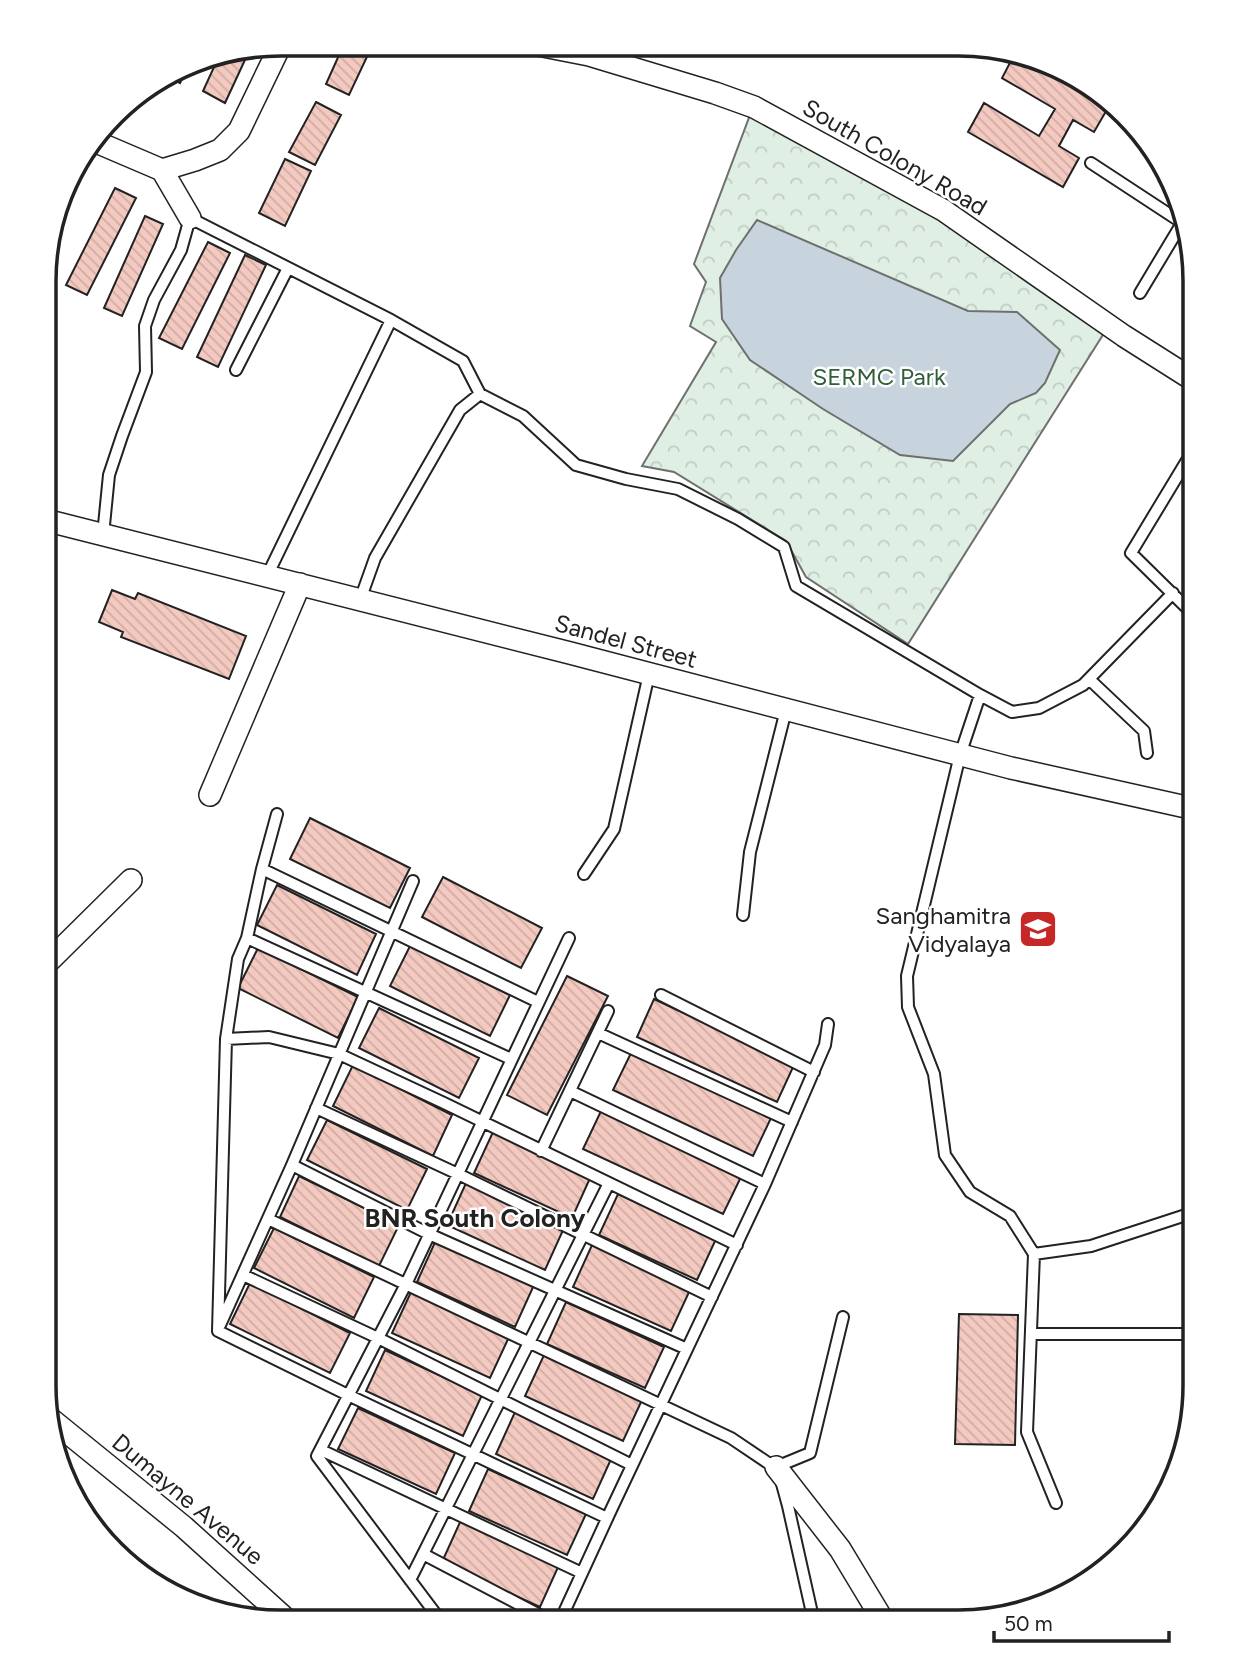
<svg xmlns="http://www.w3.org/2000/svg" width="1239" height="1666" viewBox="0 0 1239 1666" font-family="Figtree,sans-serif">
<defs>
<pattern id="park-crowns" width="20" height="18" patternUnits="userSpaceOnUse" patternTransform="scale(1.75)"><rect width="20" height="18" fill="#e0efe3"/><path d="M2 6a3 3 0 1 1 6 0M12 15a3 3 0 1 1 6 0" fill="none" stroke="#c0cdc2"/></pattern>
<pattern id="building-back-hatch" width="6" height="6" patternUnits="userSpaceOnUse" patternTransform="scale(1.75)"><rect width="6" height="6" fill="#f3c9c0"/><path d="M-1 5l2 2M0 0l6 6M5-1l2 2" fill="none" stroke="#d0aca5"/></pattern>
</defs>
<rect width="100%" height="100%" fill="#fff"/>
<path fill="url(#park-crowns)" stroke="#6f6f6f" stroke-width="2" d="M 750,115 L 937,214 L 1106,330 L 908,644 L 806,577 L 786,541 L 674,472 L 642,466 L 716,342 L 690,326 L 706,282 L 694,264 Z"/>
<path fill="#c7d3dd" stroke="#6f6f6f" stroke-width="2" d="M 757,220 L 968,311 L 1017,312 L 1060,350 L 1045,383 L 1036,393 L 1010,404 L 953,461 L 900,455 L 823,409 L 750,360 L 722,319 L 720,278 L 736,250 Z"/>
<path fill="url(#building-back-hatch)" stroke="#222" stroke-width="2" d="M 344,44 L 373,44 L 349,95 L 326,84 Z
M 250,49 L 225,103 L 203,91 L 220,54 Z
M 1014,55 L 1049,69 L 1106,102 L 1109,106 L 1094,132 L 1073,120 L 1059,146 L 1079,158 L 1063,187 L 968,132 L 984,103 L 1039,136 L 1055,109 L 1002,78 Z
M 188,66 L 180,83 L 169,77 Z
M 316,102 L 341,115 L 315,165 L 289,152 Z
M 285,159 L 311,171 L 285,226 L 259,213 Z
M 115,188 L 136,198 L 87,295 L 66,285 Z
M 145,216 L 163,224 L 122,316 L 104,308 Z
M 208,242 L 230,253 L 182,349 L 159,338 Z
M 245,255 L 266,265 L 218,367 L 197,357 Z
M 112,590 L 135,599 L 138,593 L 246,636 L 229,679 L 121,637 L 123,632 L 99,622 Z
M 310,818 L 410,868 L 390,908 L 290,859 Z
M 443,877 L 542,928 L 521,968 L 422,917 Z
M 277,885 L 376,934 L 357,975 L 257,925 Z
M 410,946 L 510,995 L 490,1036 L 390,986 Z
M 258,948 L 358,997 L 338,1038 L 238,988 Z
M 567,976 L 608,996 L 547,1115 L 507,1095 Z
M 654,999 L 794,1065 L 777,1102 L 637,1037 Z
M 379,1008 L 479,1058 L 459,1098 L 359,1048 Z
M 631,1053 L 771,1118 L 753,1156 L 613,1090 Z
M 353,1065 L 452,1115 L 433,1156 L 333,1106 Z
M 601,1111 L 741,1177 L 723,1214 L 583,1149 Z
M 327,1120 L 427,1169 L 407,1210 L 307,1160 Z
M 493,1132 L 591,1176 L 572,1218 L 474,1173 Z
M 299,1176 L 399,1225 L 379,1266 L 280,1217 Z
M 466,1183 L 564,1228 L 545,1270 L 447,1225 Z
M 618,1194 L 716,1239 L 697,1280 L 599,1235 Z
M 274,1228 L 374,1277 L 354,1318 L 254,1268 Z
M 436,1240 L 534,1285 L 515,1327 L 417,1282 Z
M 592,1245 L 690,1290 L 671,1331 L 573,1287 Z
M 250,1283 L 350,1333 L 330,1373 L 230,1324 Z
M 411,1292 L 509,1337 L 490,1378 L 392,1333 Z
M 566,1302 L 664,1347 L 645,1388 L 547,1344 Z
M 959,1314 L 1018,1315 L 1015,1445 L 955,1444 Z
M 385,1350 L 482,1395 L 463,1436 L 366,1391 Z
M 544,1355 L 642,1400 L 623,1441 L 525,1396 Z
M 358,1408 L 455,1453 L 436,1494 L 338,1449 Z
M 515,1412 L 612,1457 L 593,1499 L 496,1454 Z
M 488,1469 L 586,1514 L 567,1555 L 469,1511 Z
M 461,1520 L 559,1565 L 540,1607 L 442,1562 Z"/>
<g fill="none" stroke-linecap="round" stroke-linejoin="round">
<g stroke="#222" stroke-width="14">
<path id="service" d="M 1091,163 L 1181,222
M 1140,293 L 1182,223
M 236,370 L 288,268
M 103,535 L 109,475 L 122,436 L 146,372 L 145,326 L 154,300 L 181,250 L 190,218 L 391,320 L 463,361 L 480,394 L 523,416 L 576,465 L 626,479 L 678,489 L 738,519 L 784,547 L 796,586 L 980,695 L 960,755 L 907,976 L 908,1007 L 934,1074 L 945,1155 L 970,1192 L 1010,1216 L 1034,1254 L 1027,1432 L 1056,1503
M 267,576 L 391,320
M 360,600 L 375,558 L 460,410 L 480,394
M 1195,616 L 1131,553 L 1195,447
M 1089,679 L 1144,731 L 1147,753
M 980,695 L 1012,712 L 1039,708 L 1083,685 L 1173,593
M 262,869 L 538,1002
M 584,874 L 614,829 L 649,674
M 743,915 L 750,852 L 786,710
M 247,938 L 511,1059
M 661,995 L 814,1072
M 598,1033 L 792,1122
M 226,1039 L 269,1037 L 339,1054 L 444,1103 L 737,1245
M 570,1091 L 765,1184
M 316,1108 L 458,1174 L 712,1297
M 541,1151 L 608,1011
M 292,1165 L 429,1234 L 687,1349
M 268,1219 L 731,1438 L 777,1469
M 1034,1254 L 1091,1246 L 1195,1212
M 243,1275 L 378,1338 L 632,1465
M 220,1325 L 292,1165 L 413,881
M 218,1331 L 226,1039 L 238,959 L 247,938 L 262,869 L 277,814
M 218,1331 L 348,1395 L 607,1518
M 1031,1334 L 1195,1334
M 321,1450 L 582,1573
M 776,1467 L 810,1453 L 843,1317
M 782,1484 L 788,1506 L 814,1622
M 423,1554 L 551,1621
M 410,1580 L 609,1183
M 441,1621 L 317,1456 L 406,1284 L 569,938
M 560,1621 L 611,1510 L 765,1184 L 825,1045 L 828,1024"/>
</g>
<g stroke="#222" stroke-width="24">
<path id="minor" d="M 538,45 L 589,55 L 715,93 L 754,107 L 943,210 L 1124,336 L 1195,381
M 94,141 L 162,170 L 190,218
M 162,170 L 195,160 L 220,150 L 239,131 L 281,44
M 45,520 L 570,653 L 1011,768 L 1195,809
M 210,795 L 300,584
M 45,965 L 131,880
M 52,1420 L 184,1527 L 287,1620
M 776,1467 L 840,1549 L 884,1622"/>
</g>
<use href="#service" stroke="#fff" stroke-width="10"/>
<use href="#minor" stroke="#fff" stroke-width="21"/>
</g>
<defs>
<g id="school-square" transform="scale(2.0125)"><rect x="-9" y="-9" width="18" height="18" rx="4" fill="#c62828" stroke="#fff"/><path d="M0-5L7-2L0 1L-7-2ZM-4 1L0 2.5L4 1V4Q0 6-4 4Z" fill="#fff"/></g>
</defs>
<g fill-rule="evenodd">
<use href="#school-square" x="1038" y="929"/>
</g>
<g text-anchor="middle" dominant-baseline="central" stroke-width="5" stroke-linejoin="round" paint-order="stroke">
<g font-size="24" fill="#222" stroke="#fff">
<text transform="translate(895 157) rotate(30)">South Colony Road</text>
<text transform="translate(626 641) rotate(15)">Sandel Street</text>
<text transform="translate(188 1499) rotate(40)">Dumayne Avenue</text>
</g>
<g font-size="24" fill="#2f5e38" stroke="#fff">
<text x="879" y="376">SERMC Park</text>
</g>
<g font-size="24" fill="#222" stroke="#fff" text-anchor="end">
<text x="1011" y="915">Sanghamitra<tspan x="1011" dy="28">Vidyalaya</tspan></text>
</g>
<g font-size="26" font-weight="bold" fill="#222" stroke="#fff">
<text x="475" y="1218">BNR South Colony</text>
</g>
</g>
<path d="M0 0H1239V1666H0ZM281 56H958A225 225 0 0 1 1183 281V1385A225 225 0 0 1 958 1610H281A225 225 0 0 1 56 1385V281A225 225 0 0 1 281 56Z" fill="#fff" fill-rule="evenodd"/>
<path fill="none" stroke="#222" stroke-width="3.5" d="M281 56H958A225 225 0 0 1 1183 281V1385A225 225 0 0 1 958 1610H281A225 225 0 0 1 56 1385V281A225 225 0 0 1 281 56Z"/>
<path d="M994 1631v10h175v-10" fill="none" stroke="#222222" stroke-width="3.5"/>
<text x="1004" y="1631" font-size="21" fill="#222222" stroke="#ffffff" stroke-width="5" paint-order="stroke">50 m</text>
</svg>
